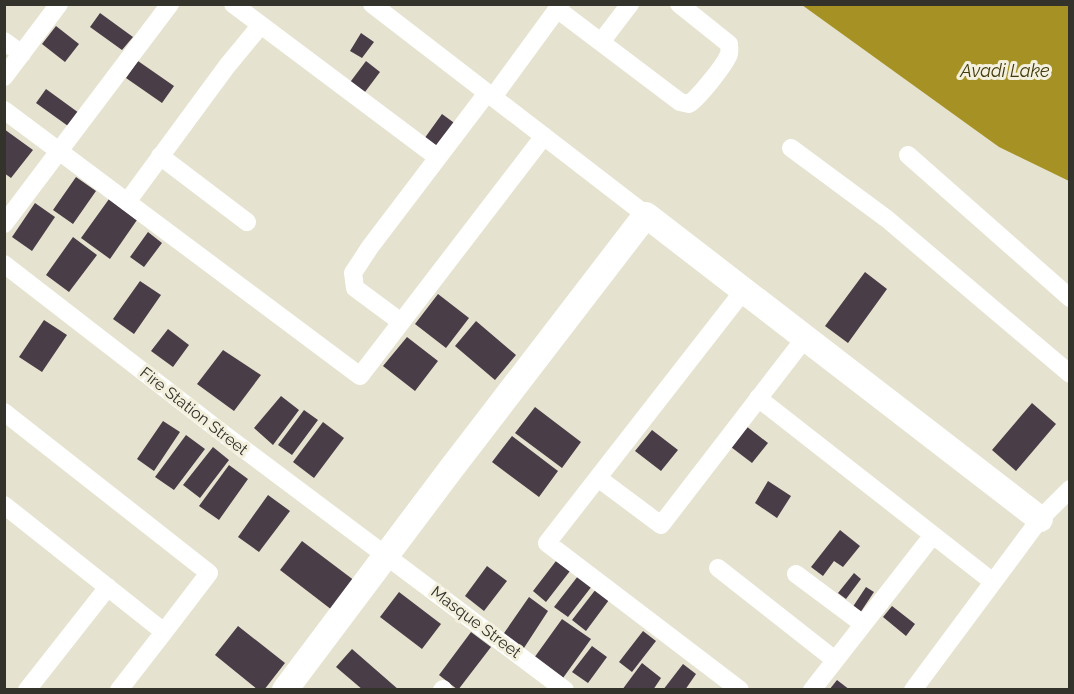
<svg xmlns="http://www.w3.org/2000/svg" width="1074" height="694" viewBox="0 0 1074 694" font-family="Raleway,sans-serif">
<rect width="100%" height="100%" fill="#e6e2d0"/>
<path fill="#a69224" d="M 802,5 L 1069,5 L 1069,181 L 999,147 Z"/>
<path fill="#493d48" d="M 100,13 L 133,37 L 122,50 L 90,27 Z
M 56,26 L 79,44 L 65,62 L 42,44 Z
M 361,33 L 374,42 L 362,58 L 350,51 Z
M 138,61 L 174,86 L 162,103 L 126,78 Z
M 366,61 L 380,72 L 362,96 L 348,85 Z
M 46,89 L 79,113 L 68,126 L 36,103 Z
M 442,114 L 457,125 L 439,149 L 424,139 Z
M 4,129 L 33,150 L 11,178 L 4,173 Z
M 76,177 L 96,191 L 73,224 L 53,210 Z
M 109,199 L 137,220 L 110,259 L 81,238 Z
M 35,203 L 55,217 L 32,251 L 12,237 Z
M 148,232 L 162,243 L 144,267 L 130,257 Z
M 73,237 L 97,255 L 69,292 L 46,275 Z
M 865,272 L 887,289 L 848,343 L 825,326 Z
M 140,281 L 161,295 L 134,334 L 113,319 Z
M 438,294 L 469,318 L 446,348 L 415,324 Z
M 44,320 L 67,335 L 42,372 L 19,357 Z
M 476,321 L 516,355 L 495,380 L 455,346 Z
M 168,329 L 189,345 L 173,367 L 151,351 Z
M 407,337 L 438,361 L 415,391 L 383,366 Z
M 223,350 L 261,375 L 234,411 L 197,384 Z
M 281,396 L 299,410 L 273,445 L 254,428 Z
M 1032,403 L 1056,424 L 1016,471 L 992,450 Z
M 535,407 L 581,442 L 562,468 L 515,433 Z
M 304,410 L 318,420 L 292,455 L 278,445 Z
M 163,421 L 180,432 L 154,471 L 137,459 Z
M 323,422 L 344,438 L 314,478 L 293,462 Z
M 746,426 L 768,443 L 752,463 L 731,447 Z
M 652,430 L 678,450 L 661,471 L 635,451 Z
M 186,435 L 205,449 L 174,490 L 155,477 Z
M 512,436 L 558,471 L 539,497 L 492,462 Z
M 213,447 L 229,460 L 200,498 L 183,485 Z
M 229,465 L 248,479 L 219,520 L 199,506 Z
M 768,481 L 791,496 L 777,518 L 755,503 Z
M 268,495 L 290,511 L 259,552 L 238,537 Z
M 840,530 L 860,546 L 843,567 L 834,561 L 823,576 L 811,567 Z
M 302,541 L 355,581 L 332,610 L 280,570 Z
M 556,561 L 570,571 L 546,602 L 533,591 Z
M 487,566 L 507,581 L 484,611 L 465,596 Z
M 854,573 L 861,579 L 846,599 L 838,593 Z
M 578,576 L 592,586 L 568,617 L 554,607 Z
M 866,587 L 874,592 L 860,613 L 852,608 Z
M 596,589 L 609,600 L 586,631 L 572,620 Z
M 399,592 L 441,624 L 422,649 L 380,617 Z
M 529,597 L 548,611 L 522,651 L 502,636 Z
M 892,606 L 915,624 L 906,636 L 883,617 Z
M 562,619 L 591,639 L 563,678 L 534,658 Z
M 238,626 L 285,663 L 264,690 L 258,690 L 215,655 Z
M 643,631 L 656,641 L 632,672 L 619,662 Z
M 471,632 L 491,647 L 458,690 L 439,675 Z
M 592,646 L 607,657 L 588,683 L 572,672 Z
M 352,649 L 399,690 L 363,690 L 336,667 Z
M 642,663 L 661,678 L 653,690 L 622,690 Z
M 683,664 L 696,674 L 685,690 L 663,690 Z
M 837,680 L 850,690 L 829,690 Z"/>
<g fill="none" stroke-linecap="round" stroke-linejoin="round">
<path stroke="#fff" stroke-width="18" d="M 233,4 L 437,157
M 372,4 L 646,215
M 557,9 L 680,102 L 689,104 C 699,97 725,65 729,54 C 730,52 729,46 729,44 L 679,4
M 4,41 L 22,54
M 601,42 L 630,4
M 4,77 L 59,4
M 493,97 L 561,4
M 4,110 L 360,376 L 544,136
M 791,148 L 887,219 L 1070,374
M 908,155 L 1070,298
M 160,156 L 247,222
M 127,202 L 227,66 L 260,26
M 4,224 L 170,4
M 4,264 L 225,435 L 565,690
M 401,322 L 355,288 L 353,273 L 370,247 L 487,93
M 758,398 L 993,582
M 4,412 L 209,573 L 164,632 L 4,505
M 598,478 L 661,525 L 805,338
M 718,568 L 835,660
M 796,574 L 863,624
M 27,690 L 108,587
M 119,690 L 164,632
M 442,690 L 443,689
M 740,690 L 547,543 L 744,290
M 812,690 L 933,535
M 913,690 L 1040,519 L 1070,489"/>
<path stroke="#fff" stroke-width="26" d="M 285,690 L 451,469 L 646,215 L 1040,519"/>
</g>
<g text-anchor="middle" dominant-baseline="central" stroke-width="6" stroke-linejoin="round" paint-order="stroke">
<g font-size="16" fill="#33322b" stroke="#f3f0de">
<text transform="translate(194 411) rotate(38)">Fire Station Street</text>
<text transform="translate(476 622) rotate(37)">Masque Street</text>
</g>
<g font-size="18" font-style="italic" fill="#433b0f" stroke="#f3f0de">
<text x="1005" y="70">Avadi Lake</text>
</g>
</g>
<rect width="1074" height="694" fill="none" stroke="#33322b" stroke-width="12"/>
</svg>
